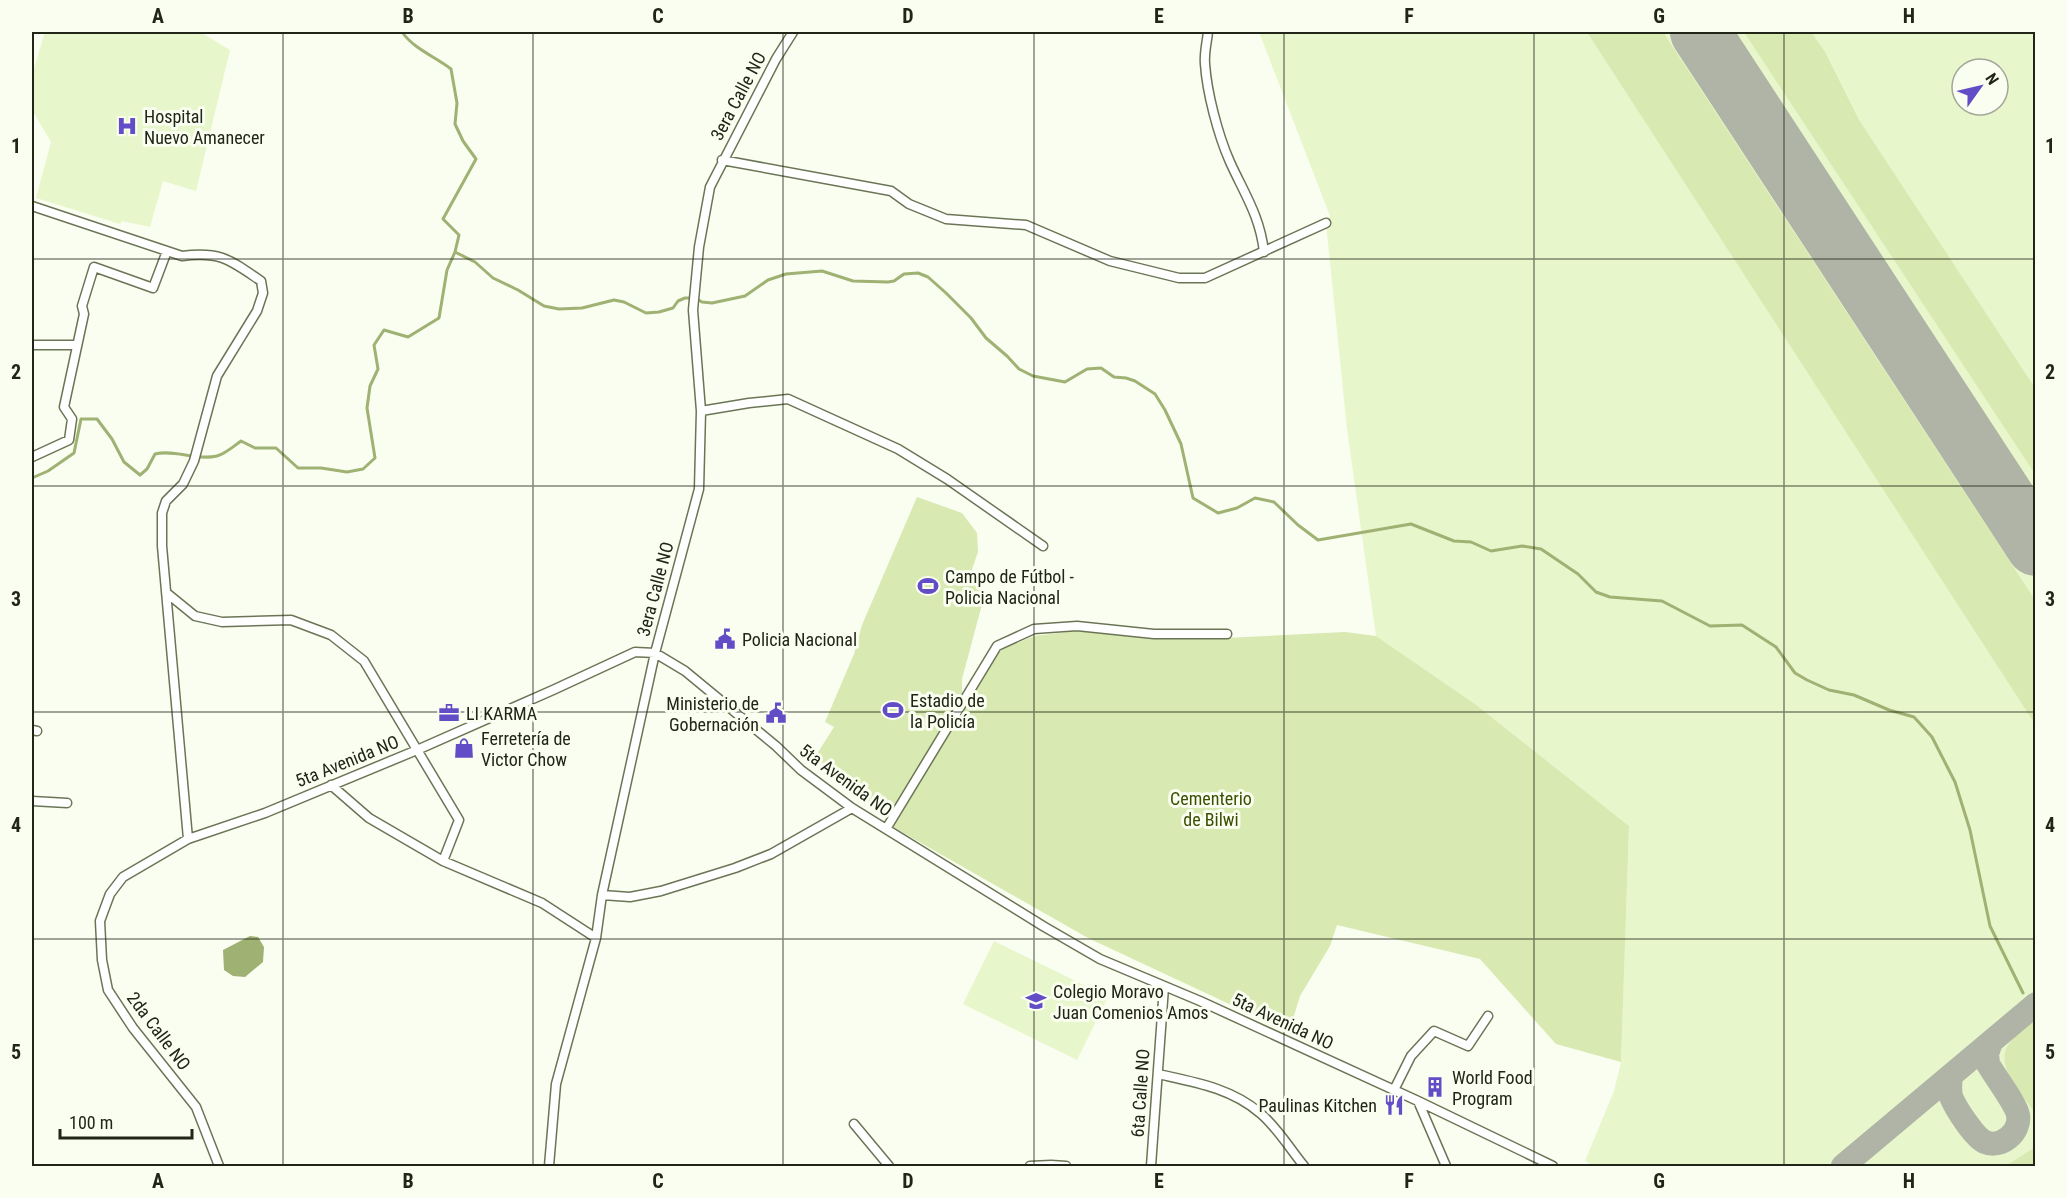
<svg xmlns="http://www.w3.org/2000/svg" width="2067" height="1198" viewBox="0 0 2067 1198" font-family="'Roboto Condensed',sans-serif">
<rect width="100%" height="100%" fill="#f9fef0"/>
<path fill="#e8f6cb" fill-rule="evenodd" d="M 45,32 L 200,32 L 230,50 L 196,191 L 163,181 L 150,227 L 122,221 L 120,224 L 36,198 L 51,142 L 32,110 L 32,75 Z
M 1259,32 L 2035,32 L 2035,1166 L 1595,1166 L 1585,1161 L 1614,1091 L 1621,1062 L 1629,826 L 1475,704 L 1376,636 L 1347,429 L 1326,223 L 1330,216 ZM 1962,69 L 1998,69 L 1998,105 L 1962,105 Z
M 994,941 L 1108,997 L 1077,1060 L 963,1004 Z"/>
<path fill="#d8e9b2" d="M 1587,32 L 1663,32 L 2035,600 L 2035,724 Z
M 1744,32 L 1811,32 L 1825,52 L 1859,120 L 2035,388 L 2035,474 Z
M 917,497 L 962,513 L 977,533 L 978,552 L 970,575 L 984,597 L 962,679 L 962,697 L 942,734 L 888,817 L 815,757 L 834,727 L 825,722 L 854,654 L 862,625 Z
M 1076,631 L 1225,638 L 1345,632 L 1376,636 L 1475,704 L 1629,826 L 1621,1062 L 1556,1044 L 1480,959 L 1337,925 L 1330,946 L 1300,996 L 1289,1032 L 1088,938 L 893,827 L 1000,650 L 1034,636 Z
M 2035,1020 L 2035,1113 C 2023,1095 1992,1065 2010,1042 C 2017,1034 2027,1027 2035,1020 Z
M 2035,1147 L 2035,1166 L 2006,1166 Z"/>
<path fill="#9fb173" d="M 250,936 L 258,937 L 264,947 L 263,962 L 245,977 L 233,976 L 224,970 L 223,950 Z"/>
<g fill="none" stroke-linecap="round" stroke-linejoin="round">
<path stroke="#9fb173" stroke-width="3" d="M 455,252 L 475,262 L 493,278 L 518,290 L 544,306 L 559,309 L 582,308 L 614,300 L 624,302 L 646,313 L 659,312 L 673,308 L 678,301 L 685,298 L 695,298 L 702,302 L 712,303 L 745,296 L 768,280 L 786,274 L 822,271 L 853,281 L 888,282 L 894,281 L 904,274 L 918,273 L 928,277 L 946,293 L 971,318 L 986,338 L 1007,356 L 1019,369 L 1033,376 L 1065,382 L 1087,369 L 1101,368 L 1114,377 L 1126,378 L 1135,381 L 1155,394 L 1165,410 L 1181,444 L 1193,498 L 1218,513 L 1237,508 L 1255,498 L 1274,502 L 1298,525 L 1318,540 L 1411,524 L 1454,541 L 1471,542 L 1491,551 L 1522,546 L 1541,549 L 1578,574 L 1596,592 L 1610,597 L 1662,601 L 1710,626 L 1742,625 L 1776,647 L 1795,673 L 1807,680 L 1829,690 L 1854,695 L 1889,710 L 1914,717 L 1932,737 L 1955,782 L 1970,830 L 1990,926 L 2023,993
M 32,478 L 48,471 L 74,453 L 81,419 L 97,419 L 112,439 L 124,462 L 140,475 L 147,469 L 155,454 C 175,449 196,461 217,456 C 225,454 234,446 241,441 L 255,448 L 276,448 L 298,468 L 321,468 L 347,472 L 363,469 L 375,458 L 367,408 L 370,386 L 378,369 L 374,345 L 384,330 L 408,337 L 439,318 L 447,270 L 455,252 L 459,235 L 443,219 L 476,159 L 463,141 L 455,124 L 457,103 L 451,69 C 434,56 414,49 402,32"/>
<path stroke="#afb4a6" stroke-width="24" d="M 1951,1076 C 1950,1084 1949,1092 1952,1099 C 1957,1110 1975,1138 1985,1142 C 2001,1149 2021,1132 2018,1115 C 2016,1104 1994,1075 1988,1064 L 1987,1054 L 1991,1042
M 1843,1166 L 2036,1004"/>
<path stroke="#afb4a6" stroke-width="60" d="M 1700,32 L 2036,546"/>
<g stroke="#6b7556" stroke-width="11">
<path id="minor" d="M 1208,32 C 1207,42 1204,53 1205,64 C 1207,93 1218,135 1230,162 C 1244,193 1260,216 1264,252
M 722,160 L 891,191 L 909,204 L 946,219 L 1026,225 L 1110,261 L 1179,278 L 1205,278 L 1326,223
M 32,206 L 182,256 C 221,251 230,260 261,281 L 263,293 L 257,311 L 217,376 L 194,461 L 183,484 L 166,501 L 162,513 L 162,546 L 188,839
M 32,345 L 76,345
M 701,411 L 749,403 L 788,399 L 898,449 L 947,479 L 1043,546
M 32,457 L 69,440 L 72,419 L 64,407 L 84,314 L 82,306 L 94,267 L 153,288 L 167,251
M 168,594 L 195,616 L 222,622 L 291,620 L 331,635 L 364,661 L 459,820 L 443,861
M 32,730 L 37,731
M 331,785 L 369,818 L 443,861 L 542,903 L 596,938
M 32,801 L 67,803
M 886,829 L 997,646 L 1034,629 L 1077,626 L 1154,634 L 1227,634
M 602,895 L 630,897 L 661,891 L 735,868 L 771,854 L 852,808
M 1158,1074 C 1194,1082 1231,1088 1260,1113 C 1277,1127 1290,1149 1304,1166
M 1394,1090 L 1411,1056 L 1434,1031 L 1468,1046 L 1488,1016
M 1418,1101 L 1446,1166
M 854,1124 L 889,1166
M 219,1166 L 196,1107 L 133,1028 L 108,990 L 102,960 L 100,921 L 110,894 L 123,877 L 188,839 L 265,813 L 417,750 L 553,690 L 635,652 L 655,653 L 685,671 L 776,746 L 801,770 L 852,808 L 1043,926 L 1100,959 L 1200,1001 L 1418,1101 L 1553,1166
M 549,1166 L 556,1084 L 596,938 L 602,895 L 655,653 L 699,489 L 701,411 L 693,310 L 699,247 L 710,187 L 776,59 L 793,32
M 1030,1166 L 1051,1165 L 1066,1166
M 1151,1166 L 1164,987"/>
</g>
<use href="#minor" stroke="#fff" stroke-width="8"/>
</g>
<path fill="none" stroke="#212518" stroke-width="1.5" stroke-opacity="0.55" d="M 283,32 L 283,1166M 533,32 L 533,1166M 783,32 L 783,1166M 1034,32 L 1034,1166M 1284,32 L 1284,1166M 1534,32 L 1534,1166M 1784,32 L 1784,1166M 32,259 L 2036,259M 32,486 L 2036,486M 32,712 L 2036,712M 32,939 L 2036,939"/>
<defs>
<g id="hospital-bare" transform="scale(1.62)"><path d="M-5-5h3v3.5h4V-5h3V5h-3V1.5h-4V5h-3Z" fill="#624dc6" stroke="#f9fef0" stroke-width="2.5" paint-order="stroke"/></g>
<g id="stadium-bare" transform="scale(1.62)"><path d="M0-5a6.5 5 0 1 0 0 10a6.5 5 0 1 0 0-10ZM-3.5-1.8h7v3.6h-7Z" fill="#624dc6" stroke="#f9fef0" stroke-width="2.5" paint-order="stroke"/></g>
<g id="civic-bare" transform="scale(1.62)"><path d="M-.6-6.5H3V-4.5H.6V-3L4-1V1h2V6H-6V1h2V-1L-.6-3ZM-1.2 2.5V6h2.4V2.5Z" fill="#624dc6" stroke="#f9fef0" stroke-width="2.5" paint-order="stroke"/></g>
<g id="office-bare" transform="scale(1.62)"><path d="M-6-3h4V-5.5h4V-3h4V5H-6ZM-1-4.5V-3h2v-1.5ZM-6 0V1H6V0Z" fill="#624dc6" stroke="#f9fef0" stroke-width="2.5" paint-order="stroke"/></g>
<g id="shop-bare" transform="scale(1.62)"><path d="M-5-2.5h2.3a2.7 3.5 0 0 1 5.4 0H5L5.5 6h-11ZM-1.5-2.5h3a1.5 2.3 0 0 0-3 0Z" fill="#624dc6" stroke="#f9fef0" stroke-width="2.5" paint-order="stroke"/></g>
<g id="school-bare" transform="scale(1.62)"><path d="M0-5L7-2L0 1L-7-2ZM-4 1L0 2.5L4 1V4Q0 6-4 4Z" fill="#624dc6" stroke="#f9fef0" stroke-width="2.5" paint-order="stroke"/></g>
<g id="building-bare" transform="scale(1.62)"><path d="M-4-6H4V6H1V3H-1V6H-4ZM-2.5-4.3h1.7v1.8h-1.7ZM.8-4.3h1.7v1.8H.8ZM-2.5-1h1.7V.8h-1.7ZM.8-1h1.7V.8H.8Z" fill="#624dc6" stroke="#f9fef0" stroke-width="2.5" paint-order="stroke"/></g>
<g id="restaurant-bare" transform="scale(1.62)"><path d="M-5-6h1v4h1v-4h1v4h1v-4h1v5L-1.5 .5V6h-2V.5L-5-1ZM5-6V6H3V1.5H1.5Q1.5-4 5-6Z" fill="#624dc6" stroke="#f9fef0" stroke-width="2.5" paint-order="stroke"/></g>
</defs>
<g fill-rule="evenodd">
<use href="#hospital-bare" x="127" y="126"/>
<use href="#stadium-bare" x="928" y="586"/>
<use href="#civic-bare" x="725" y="639"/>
<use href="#stadium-bare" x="893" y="710"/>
<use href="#office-bare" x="449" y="713"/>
<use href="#civic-bare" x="776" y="713"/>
<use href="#shop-bare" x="464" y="748"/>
<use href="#school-bare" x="1036" y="1001"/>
<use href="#building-bare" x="1435" y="1087"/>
<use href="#restaurant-bare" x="1394" y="1105"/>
</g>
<g text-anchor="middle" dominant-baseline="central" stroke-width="6" stroke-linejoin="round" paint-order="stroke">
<g font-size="18" fill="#212518" stroke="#f9fef0">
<text transform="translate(738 96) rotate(-62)">3era Calle NO</text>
<text transform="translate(655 589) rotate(-75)">3era Calle NO</text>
<text transform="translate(347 761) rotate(-22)">5ta Avenida NO</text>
<text transform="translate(846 780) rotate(36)">5ta Avenida NO</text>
<text transform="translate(1283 1021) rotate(25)">5ta Avenida NO</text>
<text transform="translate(159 1031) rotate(53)">2da Calle NO</text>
<text transform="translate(1140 1093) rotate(-86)">6ta Calle NO</text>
</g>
<g font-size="18" fill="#212518" stroke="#f9fef0" text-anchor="start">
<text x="144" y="116">Hospital<tspan x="144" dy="21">Nuevo Amanecer</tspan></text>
<text x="945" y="576">Campo de Fútbol -<tspan x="945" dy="21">Policia Nacional</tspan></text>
<text x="742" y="639">Policia Nacional</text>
<text x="910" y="700">Estadio de<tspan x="910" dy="21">la Policía</tspan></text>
<text x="759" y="703" text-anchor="end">Ministerio de<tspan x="759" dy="21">Gobernación</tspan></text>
<text x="466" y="713">LI KARMA</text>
<text x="481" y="738">Ferretería de<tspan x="481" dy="21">Victor Chow</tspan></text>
<text x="1053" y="991">Colegio Moravo<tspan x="1053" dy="21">Juan Comenios Amos</tspan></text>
<text x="1452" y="1077">World Food<tspan x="1452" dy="21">Program</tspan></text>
<text x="1377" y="1105" text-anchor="end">Paulinas Kitchen</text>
</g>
<g font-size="18" fill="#3d4d02" stroke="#f9fef0">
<text x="1211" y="798">Cementerio<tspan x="1211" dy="21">de Bilwi</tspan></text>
</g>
</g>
<rect width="2067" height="1198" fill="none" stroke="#f9fef0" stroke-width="66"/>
<g transform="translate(1980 87) rotate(56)"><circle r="28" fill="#f9fef0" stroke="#a3a79a" stroke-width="1.5"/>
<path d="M0-4.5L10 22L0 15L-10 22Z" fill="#624dc6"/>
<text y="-9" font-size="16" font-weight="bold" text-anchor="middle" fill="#212518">N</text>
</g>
<path d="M60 1129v9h132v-9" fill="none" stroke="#212518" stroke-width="3"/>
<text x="69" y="1129" font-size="18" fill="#212518" stroke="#f9fef0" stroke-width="4.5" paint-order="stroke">100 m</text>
<rect x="33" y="33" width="2001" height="1132" fill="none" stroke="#212518" stroke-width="2"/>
<g font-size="20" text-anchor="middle" font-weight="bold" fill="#212518">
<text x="158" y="23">A</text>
<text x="408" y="23">B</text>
<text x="658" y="23">C</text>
<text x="908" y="23">D</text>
<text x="1159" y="23">E</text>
<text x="1409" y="23">F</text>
<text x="1659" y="23">G</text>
<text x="1909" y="23">H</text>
<text x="16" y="153">1</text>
<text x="2050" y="153">1</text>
<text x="16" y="379">2</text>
<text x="2050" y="379">2</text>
<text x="16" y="606">3</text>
<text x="2050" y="606">3</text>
<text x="16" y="832">4</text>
<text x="2050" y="832">4</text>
<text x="16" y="1059">5</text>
<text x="2050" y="1059">5</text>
<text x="158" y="1188">A</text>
<text x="408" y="1188">B</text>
<text x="658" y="1188">C</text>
<text x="908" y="1188">D</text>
<text x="1159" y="1188">E</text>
<text x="1409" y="1188">F</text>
<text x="1659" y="1188">G</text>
<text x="1909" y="1188">H</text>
</g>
</svg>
